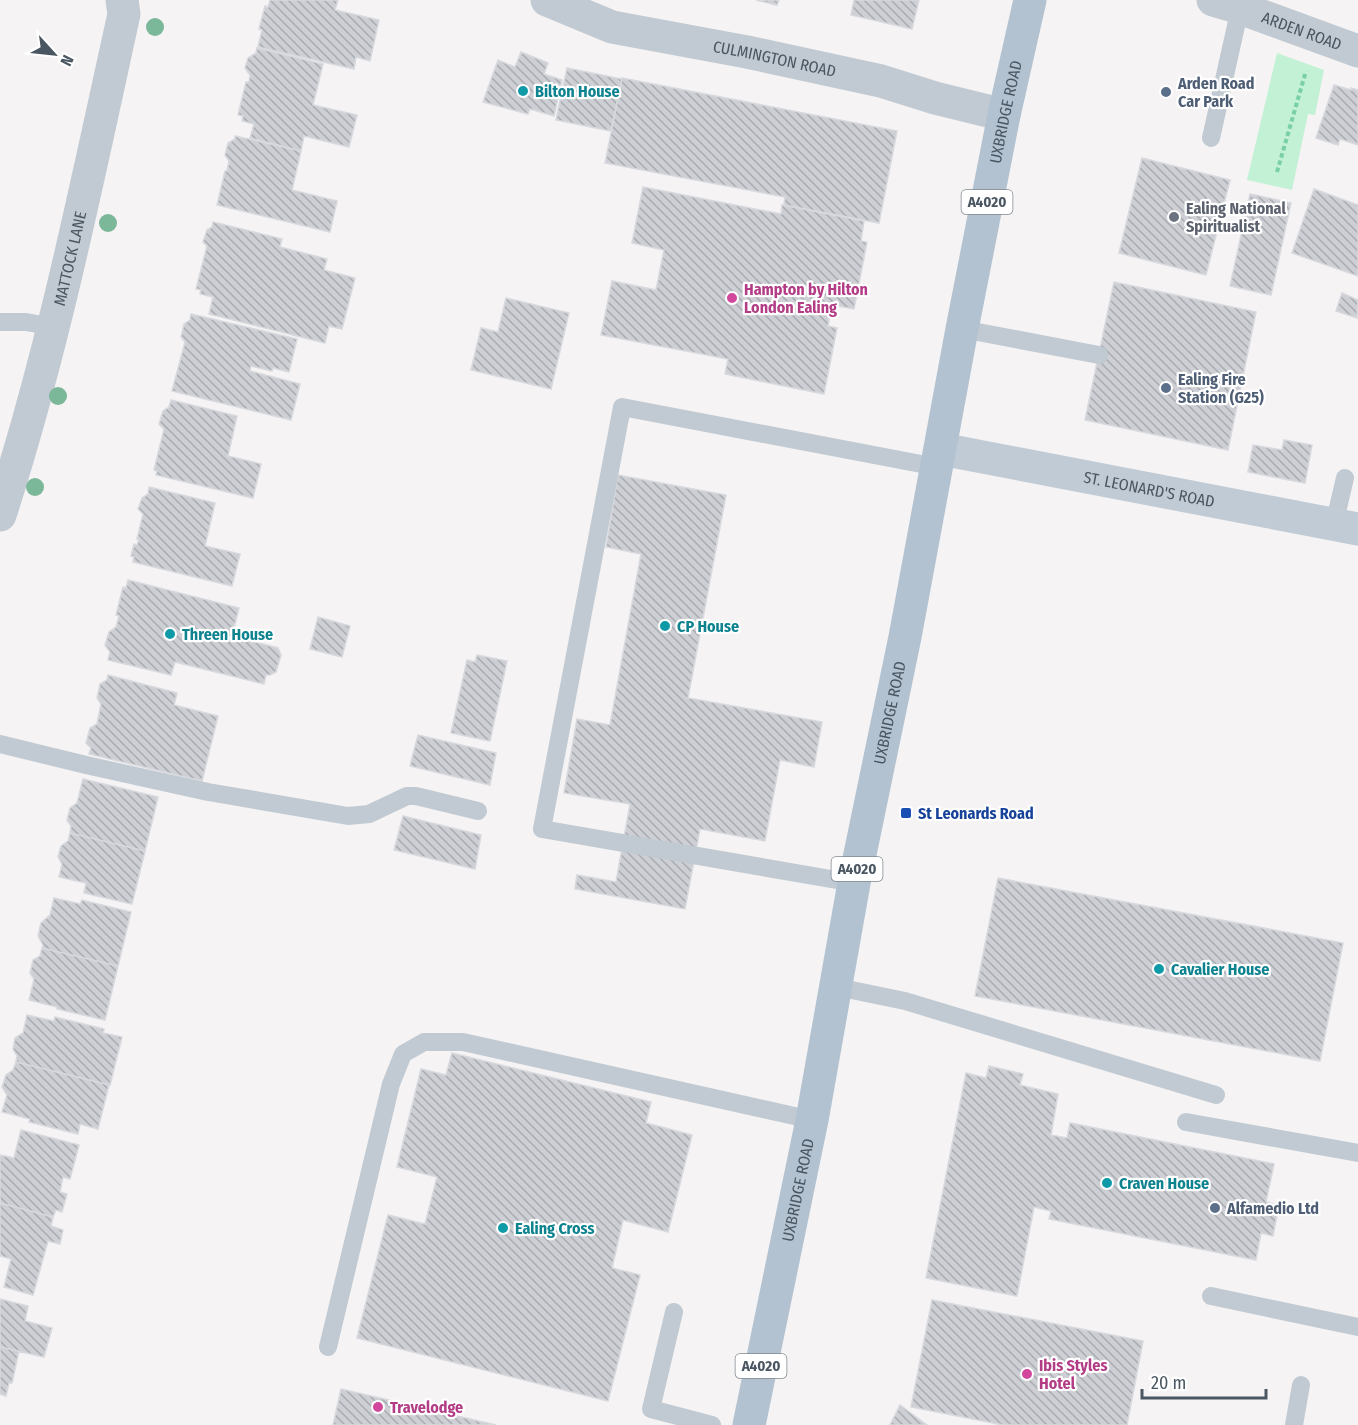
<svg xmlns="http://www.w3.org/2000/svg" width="1358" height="1425" viewBox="0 0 1358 1425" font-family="'Fira Sans Condensed',sans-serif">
<defs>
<pattern id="building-back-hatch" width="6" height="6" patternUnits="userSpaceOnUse" patternTransform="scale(1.5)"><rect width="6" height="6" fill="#cdcfd5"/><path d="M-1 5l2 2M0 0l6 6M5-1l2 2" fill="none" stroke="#a8abb0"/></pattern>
</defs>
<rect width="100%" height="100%" fill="#f5f3f3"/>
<path fill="#c3f1d5" d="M 1277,53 L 1324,70 L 1315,115 L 1308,114 L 1292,190 L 1247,180 Z"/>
<path fill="url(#building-back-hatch)" stroke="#d7d9de" stroke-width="1.5" d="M 270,0 L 338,0 L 335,10 L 379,20 L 370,61 L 356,57 L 354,69 L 258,47 L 262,30 L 259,29 L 265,6 L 268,7 Z
M 756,0 L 779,0 L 777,5 Z
M 854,0 L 919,0 L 912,29 L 851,15 Z
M 257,48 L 323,64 L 313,105 L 357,115 L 349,147 L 304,136 L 301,151 L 250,138 L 254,124 L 242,121 L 243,116 L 238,115 L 246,82 L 249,82 L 250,75 L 245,68 L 248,58 L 256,53 Z
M 521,52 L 548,63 L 544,74 L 562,80 L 554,116 L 530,109 L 528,114 L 483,102 L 498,60 L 515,67 Z
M 567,68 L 622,79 L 611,131 L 556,120 Z
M 622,78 L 897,131 L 879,223 L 784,205 L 785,197 L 605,163 Z
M 1334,85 L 1351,90 L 1351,88 L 1358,90 L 1358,145 L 1340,139 L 1338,145 L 1316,138 Z
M 235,136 L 301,151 L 292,190 L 337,201 L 330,232 L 217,205 L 225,171 L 227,171 L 229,161 L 225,155 L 228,143 L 235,139 Z
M 1142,158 L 1230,180 L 1206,275 L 1119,253 Z
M 643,187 L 781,214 L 782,205 L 864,221 L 861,241 L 867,242 L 854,309 L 832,305 L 828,326 L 837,328 L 824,394 L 725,374 L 728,359 L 601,335 L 612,281 L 656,290 L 664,250 L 632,243 Z
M 1314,189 L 1358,205 L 1358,276 L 1292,253 Z
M 1250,194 L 1291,203 L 1271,295 L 1230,286 Z
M 213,222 L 282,239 L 280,247 L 327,259 L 324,270 L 355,278 L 342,329 L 329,326 L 325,343 L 209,314 L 213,297 L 200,294 L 201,290 L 196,289 L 207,246 L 203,242 L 207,230 L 212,227 Z
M 1114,282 L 1256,312 L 1228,450 L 1085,420 Z
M 1342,293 L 1358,300 L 1357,318 L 1336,311 Z
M 506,298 L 569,313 L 551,389 L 471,370 L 481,328 L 498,332 Z
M 191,314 L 297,339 L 289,372 L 273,368 L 272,371 L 251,366 L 250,371 L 300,384 L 291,420 L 172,391 L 185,342 L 181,337 L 184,324 L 190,320 Z
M 171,400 L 237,416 L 228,456 L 261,464 L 253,498 L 156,475 L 157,471 L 154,470 L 164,429 L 159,424 L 163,411 L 169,407 Z
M 1284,440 L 1312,445 L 1305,483 L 1248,472 L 1253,445 L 1282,450 Z
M 618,475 L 726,495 L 688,698 L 822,722 L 814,767 L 780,760 L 765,841 L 700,829 L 685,909 L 575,889 L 577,875 L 616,882 L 630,804 L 564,793 L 577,719 L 610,725 L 641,554 L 606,547 Z
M 149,487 L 215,503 L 205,546 L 240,554 L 232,586 L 133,562 L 134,557 L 131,556 L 134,544 L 137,545 L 139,539 L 137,539 L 143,514 L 138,509 L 142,498 L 148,494 Z
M 128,580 L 239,608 L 232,636 L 278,648 L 281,655 L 276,672 L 270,675 L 266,675 L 264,684 L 175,662 L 171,675 L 108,660 L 110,652 L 105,645 L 109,632 L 116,627 L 119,616 L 116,615 L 123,587 L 126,588 Z
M 318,617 L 350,626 L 342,657 L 310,649 Z
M 477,655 L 507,661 L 490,741 L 451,733 L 467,660 L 475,662 Z
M 108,675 L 177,693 L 174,705 L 218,716 L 202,781 L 89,754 L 91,748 L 86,743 L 90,728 L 97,724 L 101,704 L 97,698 L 100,684 L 107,680 Z
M 418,735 L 496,753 L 490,785 L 410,766 Z
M 83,779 L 158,797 L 145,851 L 70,833 L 71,826 L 67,820 L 70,808 L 77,803 Z
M 403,816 L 481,835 L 475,869 L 394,850 Z
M 70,833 L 145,851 L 132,904 L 84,893 L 86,883 L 59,877 L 62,864 L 58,857 L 61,846 L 68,841 Z
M 998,878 L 1343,943 L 1320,1061 L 975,996 Z
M 54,898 L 80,904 L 82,900 L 131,912 L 118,966 L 42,948 L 43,945 L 38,936 L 41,923 L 50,915 Z
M 42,948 L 118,966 L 105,1020 L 57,1009 L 57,1007 L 29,1000 L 34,979 L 30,973 L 33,960 L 40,956 Z
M 27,1015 L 54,1021 L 55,1017 L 104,1029 L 103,1033 L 122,1037 L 110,1085 L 16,1062 L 17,1056 L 13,1049 L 15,1038 L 23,1033 Z
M 452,1053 L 651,1102 L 646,1123 L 692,1135 L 668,1232 L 623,1220 L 612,1268 L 640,1275 L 608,1401 L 357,1338 L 388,1215 L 425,1224 L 437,1177 L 397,1167 L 421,1069 L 446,1075 Z
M 16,1062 L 109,1085 L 98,1129 L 80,1124 L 78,1134 L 29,1122 L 30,1119 L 2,1112 L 7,1095 L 2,1087 L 6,1075 L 13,1070 Z
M 989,1066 L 1023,1074 L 1020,1085 L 1058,1094 L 1051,1135 L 1067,1138 L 1070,1123 L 1274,1164 L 1266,1202 L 1279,1205 L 1273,1236 L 1261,1233 L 1256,1260 L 1049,1219 L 1051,1211 L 1034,1207 L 1017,1296 L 926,1278 L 966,1073 L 986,1078 Z
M 21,1130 L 79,1145 L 70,1179 L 63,1177 L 60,1192 L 67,1194 L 62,1212 L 56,1210 L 53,1217 L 0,1203 L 0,1155 L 14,1158 Z
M 0,1203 L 53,1217 L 51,1226 L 63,1230 L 60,1244 L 48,1241 L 33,1295 L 4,1287 L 11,1259 L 0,1256 Z
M 0,1299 L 28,1306 L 25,1321 L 52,1328 L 44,1357 L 0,1347 Z
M 932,1300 L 1143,1341 L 1127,1425 L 1003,1425 L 911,1407 Z
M 0,1347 L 19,1351 L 12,1383 L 9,1383 L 6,1396 L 0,1394 Z
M 341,1389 L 496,1425 L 333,1425 Z
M 900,1405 L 927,1425 L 890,1425 Z"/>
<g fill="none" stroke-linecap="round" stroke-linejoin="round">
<path stroke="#7ad0a6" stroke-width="4" stroke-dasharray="4.5 3" stroke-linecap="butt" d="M 1277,172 L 1306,71"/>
<path stroke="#c1cad2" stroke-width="18" d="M 1211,138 L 1240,8
M 0,322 L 26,322 L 54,327
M 962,329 L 1099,355
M 1334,525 L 1345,478
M 0,744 L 86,765 L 208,792 L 348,816 L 369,814 L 407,796 L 416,796 L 478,811
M 854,883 L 542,829 L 622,407 L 937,467
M 837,987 L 905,1001 L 1216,1095
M 1186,1122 L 1358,1153
M 1211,1296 L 1358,1327
M 674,1312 L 651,1409 L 712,1425
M 328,1347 L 391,1084 L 403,1054 L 424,1042 L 463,1042 L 812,1120
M 1294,1425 L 1301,1385"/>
<g stroke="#c1cad2" stroke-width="33">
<path id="s1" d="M 547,0 L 612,27 L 747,52 L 881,81 L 935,98 L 1004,115"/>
<path id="s2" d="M 1213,0 L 1240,8 L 1358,51"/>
<path id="s3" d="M 0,515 C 53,351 87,182 124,14 L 122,0"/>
</g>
<path stroke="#c1cbd6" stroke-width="33" id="s4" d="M 941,449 L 1358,529"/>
<path stroke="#b3c2d1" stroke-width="33" id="s5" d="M 749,1425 L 812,1120 L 854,883 L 905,637 L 962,329 L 1004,115 L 1030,0"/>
</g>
<g fill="#7bb799">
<circle cx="155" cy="27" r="9"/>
<circle cx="108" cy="223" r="9"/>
<circle cx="58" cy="396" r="9"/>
<circle cx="35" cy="487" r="9"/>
</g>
<g fill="#0f9aa8" stroke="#fff" stroke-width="2">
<circle cx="523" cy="91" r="6"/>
<circle cx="665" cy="626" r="6"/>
<circle cx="170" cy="634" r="6"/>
<circle cx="1159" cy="969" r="6"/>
<circle cx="1107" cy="1183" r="6"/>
<circle cx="503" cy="1228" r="6"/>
</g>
<g fill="#5c6f8a" stroke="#fff" stroke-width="2">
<circle cx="1166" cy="92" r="6"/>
<circle cx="1166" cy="388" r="6"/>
<circle cx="1215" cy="1208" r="6"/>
</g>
<circle fill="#6b7280" stroke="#fff" stroke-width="2" cx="1174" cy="217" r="6"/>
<g fill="#d1479c" stroke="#fff" stroke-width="2">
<circle cx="732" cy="298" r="6"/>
<circle cx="1027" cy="1374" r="6"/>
<circle cx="378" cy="1407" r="6"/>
</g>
<rect fill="#1a4fb4" stroke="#fff" stroke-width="2" x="900" y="807" width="12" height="12" rx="3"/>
<g text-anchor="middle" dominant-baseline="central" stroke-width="4.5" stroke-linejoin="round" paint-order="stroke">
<g fill="#fff" stroke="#808990" stroke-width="1.5">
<rect x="961.5" y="190" width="51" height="24" rx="4.5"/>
<rect x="831.5" y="857" width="51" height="24" rx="4.5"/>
<rect x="735.5" y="1354" width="51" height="24" rx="4.5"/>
</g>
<g font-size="15" font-weight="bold" fill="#4a5661">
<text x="987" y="202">A4020</text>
<text x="857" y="869">A4020</text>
<text x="761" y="1366">A4020</text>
</g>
<g font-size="16" fill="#4a5661" stroke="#fff">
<text stroke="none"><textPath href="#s2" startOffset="94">ARDEN ROAD</textPath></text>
<text stroke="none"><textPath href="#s1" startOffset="236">CULMINGTON ROAD</textPath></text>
<text stroke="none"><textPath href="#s5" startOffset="1338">UXBRIDGE ROAD</textPath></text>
<text stroke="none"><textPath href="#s3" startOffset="266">MATTOCK LANE</textPath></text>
<text stroke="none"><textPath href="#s4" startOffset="212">ST. LEONARD'S ROAD</textPath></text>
<text stroke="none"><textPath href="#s5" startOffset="726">UXBRIDGE ROAD</textPath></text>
<text stroke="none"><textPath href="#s5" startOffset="240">UXBRIDGE ROAD</textPath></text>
</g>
<g font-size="16" font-weight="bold" fill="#4e5e75" stroke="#fff" text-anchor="start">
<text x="1178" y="83">Arden Road<tspan x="1178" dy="18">Car Park</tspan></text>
<text x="1178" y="379">Ealing Fire<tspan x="1178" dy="18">Station (G25)</tspan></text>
<text x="1227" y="1208">Alfamedio Ltd</text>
</g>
<g font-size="16" font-weight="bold" fill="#0d838f" stroke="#fff" text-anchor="start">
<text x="535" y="91">Bilton House</text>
<text x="677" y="626">CP House</text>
<text x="182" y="634">Threen House</text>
<text x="1171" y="969">Cavalier House</text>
<text x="1119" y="1183">Craven House</text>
<text x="515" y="1228">Ealing Cross</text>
</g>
<g font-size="16" font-weight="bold" fill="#5b616d" stroke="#fff" text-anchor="start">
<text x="1186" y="208">Ealing National<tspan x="1186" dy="18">Spiritualist</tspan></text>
</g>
<g font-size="16" font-weight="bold" fill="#b23c85" stroke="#fff" text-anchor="start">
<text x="744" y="289">Hampton by Hilton<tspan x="744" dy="18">London Ealing</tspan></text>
<text x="1039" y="1365">Ibis Styles<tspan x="1039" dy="18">Hotel</tspan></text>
<text x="390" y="1407">Travelodge</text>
</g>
<g font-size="16" font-weight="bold" fill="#164399" stroke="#fff" text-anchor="start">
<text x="918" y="813">St Leonards Road</text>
</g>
</g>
<g transform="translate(54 54) rotate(117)" stroke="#ffffff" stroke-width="4.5" paint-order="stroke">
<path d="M0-4.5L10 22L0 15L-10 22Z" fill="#4a5661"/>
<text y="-9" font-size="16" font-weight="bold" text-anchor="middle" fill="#4a5661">N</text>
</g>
<path d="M1142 1389v9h124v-9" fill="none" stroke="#4a5661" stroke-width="3"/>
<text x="1151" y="1389" font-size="18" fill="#4a5661" stroke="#ffffff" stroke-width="4.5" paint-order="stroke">20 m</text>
</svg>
